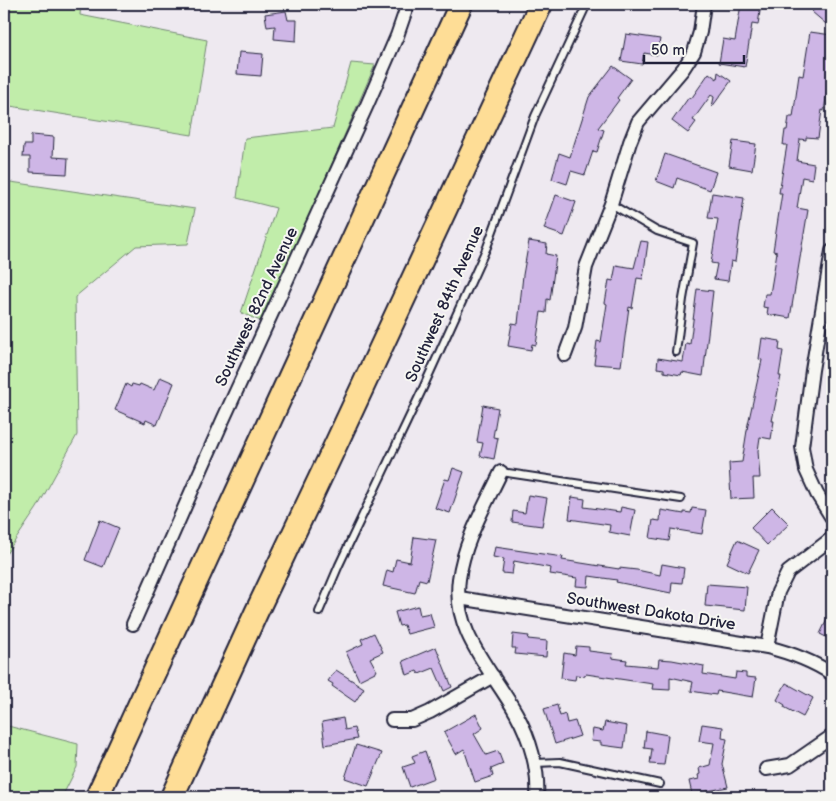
<svg xmlns="http://www.w3.org/2000/svg" width="836" height="801" viewBox="0 0 836 801" font-family="'Balsamiq Sans',sans-serif">
<rect width="100%" height="100%" fill="#eee9f0"/>
<filter id="ink" filterUnits="userSpaceOnUse"><feTurbulence type="fractalNoise" baseFrequency=".02" numOctaves="2"/><feDisplacementMap in="SourceGraphic" scale="10" xChannelSelector="R" yChannelSelector="G"/><feConvolveMatrix kernelMatrix="1 2 1 2 8 2 1 2 1" color-interpolation-filters="sRGB"/></filter>
<g filter="url(#ink)">
<path fill="#c1edaa" stroke="#728872" d="M 4,4 L 81,4 L 80,15 L 207,40 L 192,135 L 4,105 Z
M 351,63 L 375,65 L 263,322 L 241,313 L 276,208 L 237,198 L 245,138 L 333,128 Z
M 4,181 L 195,209 L 188,244 L 136,246 L 75,297 L 77,435 L 37,508 L 4,557 Z
M 4,725 L 78,744 L 77,767 L 62,797 L 4,797 Z"/>
<path fill="#ceb6e6" stroke="#22223b" d="M 741,4 L 761,4 L 758,25 L 752,24 L 745,67 L 719,63 L 723,39 L 735,41 Z
M 819,4 L 832,4 L 832,29 L 812,12 Z
M 286,11 L 288,20 L 297,20 L 296,41 L 274,39 L 275,26 L 267,27 L 265,14 Z
M 810,32 L 832,35 L 832,60 L 824,111 L 822,110 L 818,138 L 806,137 L 806,140 L 800,139 L 797,161 L 814,164 L 812,179 L 802,177 L 797,208 L 808,210 L 790,318 L 767,314 L 768,308 L 763,307 L 765,294 L 770,294 L 777,252 L 773,251 L 782,193 L 779,193 L 787,145 L 783,145 L 785,130 L 787,130 L 789,117 L 793,117 L 799,75 L 803,76 Z
M 626,34 L 660,39 L 657,55 L 644,53 L 642,64 L 621,61 Z
M 239,52 L 263,54 L 261,76 L 237,74 Z
M 613,66 L 631,79 L 617,98 L 619,100 L 598,128 L 604,130 L 597,152 L 593,151 L 585,175 L 571,171 L 567,184 L 552,179 L 559,153 L 570,157 L 589,97 Z
M 718,72 L 731,81 L 712,107 L 714,97 L 711,95 L 693,120 L 696,122 L 688,133 L 672,121 L 689,97 L 691,99 L 709,73 L 717,79 Z
M 31,135 L 54,137 L 53,157 L 68,158 L 67,174 L 30,172 L 30,157 L 23,157 L 24,145 L 31,145 Z
M 733,141 L 756,144 L 752,170 L 729,166 Z
M 665,154 L 716,172 L 710,190 L 677,178 L 674,188 L 656,181 Z
M 712,193 L 744,198 L 735,262 L 731,261 L 728,281 L 714,279 L 717,264 L 711,263 L 718,219 L 708,218 Z
M 556,195 L 576,202 L 564,236 L 544,229 Z
M 529,241 L 547,244 L 546,254 L 556,256 L 550,300 L 547,299 L 546,313 L 541,312 L 536,345 L 532,344 L 531,350 L 508,346 L 512,323 L 518,324 L 523,275 Z
M 641,241 L 648,242 L 643,279 L 637,278 L 632,308 L 629,307 L 621,366 L 594,364 L 597,341 L 601,342 L 607,304 L 605,303 L 609,280 L 613,281 L 616,265 L 634,268 Z
M 697,289 L 713,291 L 703,376 L 682,372 L 681,375 L 664,372 L 664,369 L 657,368 L 658,358 L 683,362 L 686,343 L 690,344 Z
M 762,338 L 780,341 L 779,350 L 783,351 L 779,376 L 781,376 L 772,421 L 774,421 L 771,439 L 760,437 L 758,451 L 760,478 L 753,478 L 754,498 L 731,499 L 729,463 L 742,462 L 748,424 L 762,360 L 759,359 Z
M 160,377 L 174,383 L 157,425 L 146,420 L 145,423 L 115,410 L 126,384 L 131,387 L 132,384 L 139,386 L 140,384 L 154,390 Z
M 483,405 L 498,408 L 493,437 L 498,438 L 494,459 L 480,456 L 483,443 L 477,442 Z
M 453,468 L 464,472 L 450,513 L 435,508 L 445,479 L 449,480 Z
M 528,495 L 547,498 L 542,526 L 512,522 L 513,511 L 525,513 Z
M 572,497 L 585,499 L 584,507 L 620,512 L 621,507 L 635,510 L 630,536 L 609,532 L 610,525 L 569,519 Z
M 772,507 L 789,524 L 767,545 L 751,528 Z
M 692,508 L 706,510 L 702,534 L 671,529 L 669,541 L 650,538 L 653,520 L 660,521 L 661,510 L 684,514 L 684,512 L 691,513 Z
M 100,520 L 119,528 L 103,567 L 85,560 Z
M 414,537 L 436,540 L 427,581 L 419,579 L 415,593 L 383,586 L 387,570 L 393,572 L 396,559 L 410,562 Z
M 737,540 L 759,550 L 748,573 L 727,563 Z
M 495,547 L 563,557 L 562,560 L 619,569 L 619,568 L 637,570 L 660,575 L 662,564 L 684,568 L 682,583 L 672,582 L 671,593 L 616,582 L 617,580 L 589,576 L 588,587 L 576,586 L 577,578 L 550,574 L 551,568 L 514,561 L 512,574 L 502,573 L 504,559 L 493,557 Z
M 707,584 L 747,587 L 745,610 L 705,606 Z
M 418,606 L 420,615 L 430,613 L 434,627 L 407,634 L 404,625 L 399,626 L 395,612 Z
M 832,609 L 832,640 L 820,634 Z
M 374,633 L 383,652 L 370,658 L 377,671 L 359,680 L 346,652 L 363,644 L 361,639 Z
M 513,634 L 529,636 L 528,639 L 547,641 L 546,657 L 515,654 L 516,648 L 512,648 Z
M 576,646 L 589,647 L 589,651 L 613,654 L 612,658 L 627,660 L 626,664 L 658,667 L 659,659 L 672,660 L 704,666 L 703,674 L 735,679 L 736,672 L 746,673 L 746,677 L 756,678 L 753,697 L 717,691 L 716,695 L 691,691 L 693,682 L 670,677 L 670,690 L 652,689 L 653,684 L 586,674 L 585,676 L 576,675 L 575,680 L 561,678 L 564,653 L 575,655 Z
M 436,647 L 452,687 L 444,691 L 434,668 L 419,674 L 417,671 L 407,675 L 403,661 Z
M 336,670 L 364,688 L 355,702 L 332,686 L 333,684 L 328,681 Z
M 786,683 L 813,698 L 803,717 L 784,707 L 785,705 L 777,700 Z
M 557,705 L 560,716 L 565,714 L 567,723 L 575,721 L 580,736 L 555,744 L 544,709 Z
M 476,714 L 483,728 L 474,734 L 486,755 L 498,751 L 503,764 L 491,769 L 493,776 L 475,782 L 464,749 L 456,754 L 444,732 Z
M 343,718 L 345,730 L 354,728 L 357,739 L 325,745 L 322,722 Z
M 605,722 L 627,726 L 624,748 L 601,745 L 601,742 L 591,741 L 593,729 L 603,731 Z
M 702,724 L 723,727 L 722,738 L 727,739 L 722,764 L 728,787 L 692,794 L 689,781 L 699,779 L 698,775 L 700,774 L 699,768 L 710,765 L 714,743 L 699,741 Z
M 646,731 L 668,735 L 664,765 L 650,764 L 652,749 L 644,748 Z
M 356,745 L 382,753 L 368,786 L 345,778 Z
M 425,751 L 434,778 L 410,787 L 403,767 L 415,763 L 412,756 Z"/>
<g fill="none" stroke-linecap="round" stroke-linejoin="round">
<g stroke="#22223b" stroke-width="10">
<path id="lane" d="M 611,204 L 657,231 L 693,243 L 683,299 L 676,352
M 501,472 L 681,499
M 319,612 L 339,565 L 423,388 L 487,247 L 535,116 L 587,4
M 535,763 L 560,762 L 660,784"/>
</g>
<g stroke="#22223b" stroke-width="16">
<path id="street" d="M 832,251 L 812,370 L 802,447 L 806,470 L 817,494 L 832,518
M 565,355 L 575,328 L 586,267 L 611,204 L 630,142 L 638,122 L 683,69 L 694,52 L 700,32 L 704,4
M 501,472 C 485,506 464,541 459,579 C 452,632 492,670 516,713 C 530,738 539,769 537,797
M 459,598 L 767,647 C 791,653 811,660 832,674
M 133,624 L 223,420 L 367,105 L 397,36 L 408,4
M 767,647 L 778,592 L 788,572 L 832,538
M 392,720 L 412,720 L 430,712 L 493,676
M 766,769 L 790,765 L 832,736"/>
</g>
<g stroke="#22223b" stroke-width="26">
<path id="highway" d="M 97,797 L 461,4
M 172,797 L 256,613 L 329,459 L 541,4"/>
</g>
<use href="#lane" stroke="#f6f6f2" stroke-width="6"/>
<use href="#street" stroke="#f6f6f2" stroke-width="12"/>
<use href="#highway" stroke="#fedd96" stroke-width="22"/>
</g>
</g>
<g text-anchor="middle" dominant-baseline="central" stroke-width="4" stroke-linejoin="round" paint-order="stroke">
<g font-size="16" fill="#22223b" stroke="#f6f6f2">
<text transform="translate(445 304) rotate(-66)">Southwest 84th Avenue</text>
<text transform="translate(257 307) rotate(-65)">Southwest 82nd Avenue</text>
<text transform="translate(651 612) rotate(9)">Southwest Dakota Drive</text>
</g>
</g>
<rect width="836" height="801" fill="none" stroke="#f6f6f2" stroke-width="20"/>
<rect x="10" y="10" width="816" height="781" fill="none" stroke="#22223b" stroke-width="2" filter="url(#ink)"/>
<path d="M644 55v8h100v-8" fill="none" stroke="#22223b" stroke-width="2.5"/>
<text x="651" y="55" font-size="15" fill="#22223b" stroke="#f6f6f2" stroke-width="4" paint-order="stroke">50 m</text>
</svg>
